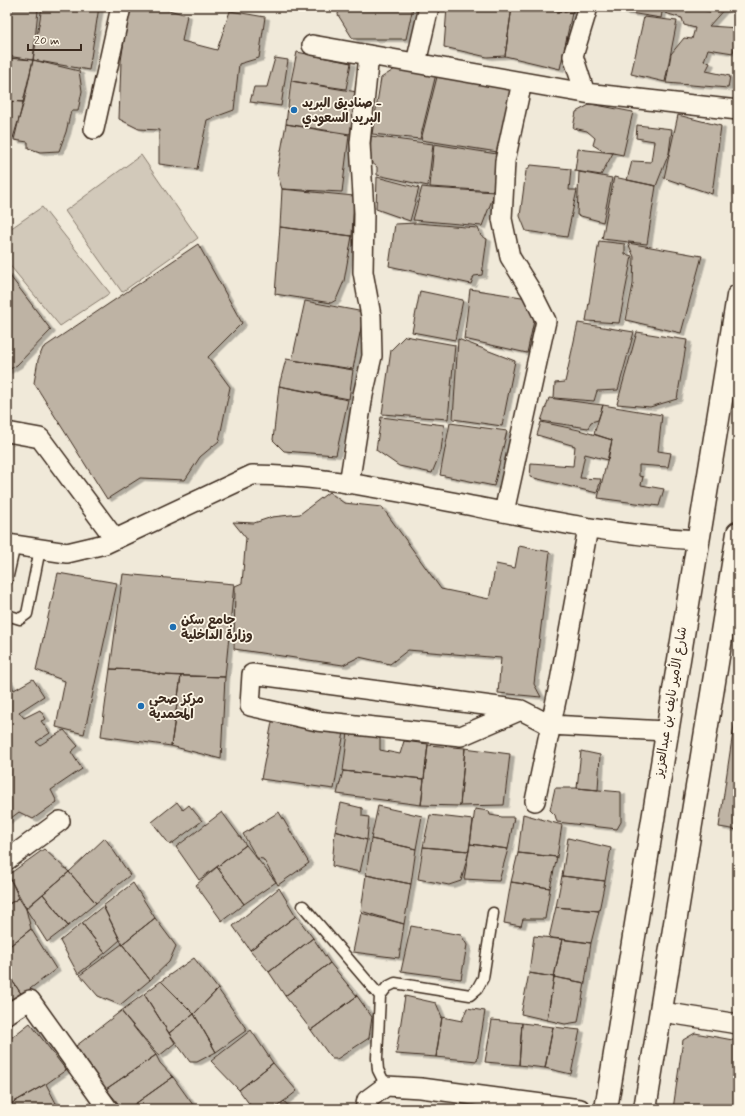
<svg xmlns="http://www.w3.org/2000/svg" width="745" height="1116" viewBox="0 0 745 1116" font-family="Mynerve,'Playpen Sans Arabic',sans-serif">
<defs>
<filter id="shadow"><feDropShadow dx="4.5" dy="2.5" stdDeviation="0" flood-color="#0004"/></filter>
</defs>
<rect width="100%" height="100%" fill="#f0e9d9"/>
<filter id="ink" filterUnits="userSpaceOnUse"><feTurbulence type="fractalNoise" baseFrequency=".025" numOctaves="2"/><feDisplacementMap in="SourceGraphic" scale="8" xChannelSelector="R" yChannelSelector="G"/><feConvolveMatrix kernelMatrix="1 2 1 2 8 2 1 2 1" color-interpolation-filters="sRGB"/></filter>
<g filter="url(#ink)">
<path fill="#d2c9ba" stroke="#867a6c" d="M 141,155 L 198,238 L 122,292 L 65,211 Z
M 42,207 L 110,293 L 60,326 L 7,262 L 7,231 Z"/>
<path fill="#beb3a4" stroke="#3b2a1e" filter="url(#shadow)" d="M 7,7 L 23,7 L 38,10 L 33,60 L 7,56 Z
M 42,7 L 99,7 L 89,70 L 33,60 Z
M 129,7 L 158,7 L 187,15 L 182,41 L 217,50 L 230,11 L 265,17 L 259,58 L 239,64 L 234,110 L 207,120 L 197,169 L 159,164 L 159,130 L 139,129 L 119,119 L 121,61 Z
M 339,7 L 413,7 L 406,39 L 353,39 L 338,15 Z
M 447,7 L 512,7 L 505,56 L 487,57 L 444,47 Z
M 512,7 L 534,7 L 572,13 L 560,69 L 505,56 Z
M 534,7 L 575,7 L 572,13 Z
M 605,7 L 663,7 L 661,18 L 605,9 Z
M 665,7 L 689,7 L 711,12 L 711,7 L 726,7 L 709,26 L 738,28 L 733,53 L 708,49 L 704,61 L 710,63 L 706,71 L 730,76 L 728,88 L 666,83 L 671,54 L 684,38 L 692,39 L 695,28 L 684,25 L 682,18 L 665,13 Z
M 644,17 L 677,21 L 665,82 L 631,74 Z
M 297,52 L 351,63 L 346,89 L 291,81 Z
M 7,58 L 33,60 L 24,102 L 7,101 Z
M 275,58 L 288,60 L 281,106 L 250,102 L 254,87 L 267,87 Z
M 33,60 L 79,71 L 82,91 L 78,111 L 71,111 L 66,132 L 59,151 L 40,152 L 28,148 L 28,142 L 14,140 Z
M 398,67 L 436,74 L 420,139 L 372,134 L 381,78 Z
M 437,77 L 516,88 L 504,153 L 421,140 Z
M 291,81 L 357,92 L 350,134 L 286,124 Z
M 7,101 L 24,102 L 13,138 L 7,136 Z
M 591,104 L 633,112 L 623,155 L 603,151 L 593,145 L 595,138 L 587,131 L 573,128 L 576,112 Z
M 678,115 L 721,126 L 712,194 L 664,178 Z
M 286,124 L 349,135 L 342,192 L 282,189 L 277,173 Z
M 637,125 L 672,129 L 669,153 L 656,186 L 627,180 L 632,161 L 651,162 L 654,141 L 636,138 Z
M 371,136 L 433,144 L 428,186 L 377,175 L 377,167 L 370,161 Z
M 434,144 L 503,155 L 495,191 L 430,187 Z
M 578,149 L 613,153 L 601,175 L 575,171 Z
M 531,165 L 571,169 L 569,190 L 577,190 L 567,237 L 526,231 L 520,216 L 526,171 Z
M 579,172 L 612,178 L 603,222 L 577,215 Z
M 377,177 L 419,188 L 410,221 L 376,209 Z
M 614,177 L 656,186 L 647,244 L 602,239 Z
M 422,187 L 431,188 L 495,192 L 482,226 L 413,220 Z
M 282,189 L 354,196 L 352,236 L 280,227 Z
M 417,223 L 478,228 L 481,236 L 487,239 L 482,275 L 474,276 L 471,284 L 389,266 L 395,224 Z
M 280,227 L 352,236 L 344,281 L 336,300 L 331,303 L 275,294 Z
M 599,241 L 625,244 L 625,254 L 632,256 L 619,323 L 586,321 Z
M 628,243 L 702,256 L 681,333 L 626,320 L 633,284 L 634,257 Z
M 198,244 L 242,323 L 208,357 L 230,387 L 219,441 L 200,457 L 185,480 L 140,478 L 107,499 L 34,383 L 38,360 L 43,348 Z
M 7,272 L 51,330 L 17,365 L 7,371 Z
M 470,289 L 528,298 L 535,316 L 527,353 L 464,339 Z
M 420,291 L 463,300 L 455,340 L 412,332 Z
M 305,301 L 364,312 L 353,369 L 292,360 Z
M 578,323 L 634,332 L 618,390 L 597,391 L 594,401 L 554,398 L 555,383 L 565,382 Z
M 637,332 L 687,340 L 677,399 L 650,407 L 617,404 Z
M 405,336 L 455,345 L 448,419 L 382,414 L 391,350 Z
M 458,339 L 515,361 L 502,426 L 453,419 Z
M 286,359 L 353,370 L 349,399 L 279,386 Z
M 279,386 L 348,400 L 336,455 L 284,451 L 273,440 Z
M 549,398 L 594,404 L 603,405 L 598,420 L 591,422 L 588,428 L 541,421 Z
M 603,405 L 662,415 L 658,451 L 671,453 L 668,467 L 639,465 L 639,476 L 643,477 L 641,485 L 664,489 L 659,506 L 598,498 L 612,440 L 594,434 Z
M 381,417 L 444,425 L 441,451 L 432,473 L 399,466 L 376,450 Z
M 541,422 L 579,430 L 612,440 L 608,460 L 585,454 L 580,478 L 601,479 L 597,493 L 530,477 L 531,463 L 573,466 L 575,446 L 537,435 Z
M 450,423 L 507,431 L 494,486 L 440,475 Z
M 329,492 L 344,503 L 382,507 L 441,589 L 489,599 L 496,564 L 515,568 L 519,546 L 550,552 L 534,684 L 541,697 L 498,693 L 501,658 L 408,650 L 390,664 L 359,657 L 343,665 L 234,649 L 235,586 L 242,583 L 246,538 L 233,522 L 254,523 L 272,517 L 300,514 Z
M 58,573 L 117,583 L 84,734 L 56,727 L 65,681 L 36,670 Z
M 123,574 L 234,584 L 225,677 L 164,675 L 139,670 L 110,669 Z
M 110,669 L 139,670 L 164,675 L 181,676 L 171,746 L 101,736 Z
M 181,676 L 225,677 L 221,759 L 171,746 Z
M 7,678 L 14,690 L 33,679 L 44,696 L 19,712 L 24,718 L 40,710 L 46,719 L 41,721 L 50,733 L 36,742 L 40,745 L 64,730 L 78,746 L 71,752 L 82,769 L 51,790 L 57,802 L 33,819 L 19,812 L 7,821 Z
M 738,698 L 738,830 L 719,827 Z
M 273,717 L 344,732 L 334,789 L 261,779 Z
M 348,732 L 380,738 L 380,750 L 400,754 L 404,741 L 428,744 L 424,779 L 343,771 Z
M 428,745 L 465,748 L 460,806 L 421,805 Z
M 465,748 L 510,754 L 504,805 L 460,806 Z
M 581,751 L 600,755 L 598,790 L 577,788 Z
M 343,771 L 424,779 L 421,805 L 337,794 Z
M 555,788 L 577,788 L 621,792 L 621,822 L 617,829 L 557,822 L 555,815 L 550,810 Z
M 177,802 L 183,810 L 189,805 L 202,821 L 170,845 L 152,822 Z
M 341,803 L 362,808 L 362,816 L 369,817 L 367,840 L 335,831 Z
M 378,806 L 422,816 L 416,849 L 371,839 Z
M 475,809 L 489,811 L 490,815 L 502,817 L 514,817 L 508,849 L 470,844 Z
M 222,812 L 246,845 L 199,880 L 176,847 Z
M 279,812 L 309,863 L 278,885 L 263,859 L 257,858 L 243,834 Z
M 523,814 L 562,825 L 557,857 L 518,853 Z
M 430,815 L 473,820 L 469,851 L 423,847 Z
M 335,831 L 367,840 L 360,872 L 332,866 Z
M 105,838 L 130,875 L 96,903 L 69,872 Z
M 568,838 L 611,848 L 605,881 L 562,876 Z
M 371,839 L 416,849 L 411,884 L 366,875 Z
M 470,844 L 508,849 L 499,881 L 464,879 Z
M 246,845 L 276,882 L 244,904 L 217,867 Z
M 423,847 L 469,851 L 461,881 L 449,885 L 418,879 Z
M 44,849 L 69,872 L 26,908 L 8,875 Z
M 518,853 L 557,857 L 550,888 L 511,882 Z
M 217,867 L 244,904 L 222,921 L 196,885 Z
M 7,872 L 19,898 L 7,905 Z
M 69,872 L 96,903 L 68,926 L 43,894 Z
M 366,875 L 411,884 L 404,924 L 361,911 Z
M 562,876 L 605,881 L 599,911 L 556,907 Z
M 511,882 L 550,888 L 545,919 L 523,919 L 521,926 L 504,923 Z
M 133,883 L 155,918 L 122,944 L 103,906 Z
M 279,888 L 296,916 L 250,950 L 233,926 Z
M 43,894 L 68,926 L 47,942 L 26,909 Z
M 19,898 L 26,909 L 31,929 L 7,948 L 7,905 Z
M 103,906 L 120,940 L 105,953 L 82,923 Z
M 556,907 L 599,911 L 591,943 L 549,938 Z
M 361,913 L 404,924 L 399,958 L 353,952 Z
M 296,916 L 313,938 L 269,972 L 250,950 Z
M 155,918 L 176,946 L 169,962 L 150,980 L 122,944 Z
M 82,923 L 105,953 L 78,974 L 60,941 Z
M 411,926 L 461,935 L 467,945 L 461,979 L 401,971 Z
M 31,929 L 56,969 L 22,995 L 7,973 L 7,948 Z
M 534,936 L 562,939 L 554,977 L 529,973 Z
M 313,938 L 330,963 L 285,996 L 269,972 Z
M 562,939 L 591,943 L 585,983 L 554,977 Z
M 122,944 L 150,980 L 120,1005 L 98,996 L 80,975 Z
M 194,958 L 218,989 L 194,1014 L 161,981 Z
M 330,963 L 357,996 L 311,1030 L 285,996 Z
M 7,973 L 22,995 L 7,1006 Z
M 529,973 L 554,977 L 547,1020 L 521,1014 Z
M 554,977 L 585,983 L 578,1022 L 565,1024 L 547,1020 Z
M 161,981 L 194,1014 L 169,1033 L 144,994 Z
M 218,989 L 247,1030 L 216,1052 L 194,1014 Z
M 144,994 L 175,1043 L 159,1056 L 121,1011 Z
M 357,996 L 372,1017 L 369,1038 L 337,1059 L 332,1059 L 311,1030 Z
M 405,996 L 436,1003 L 442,1017 L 436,1057 L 396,1054 Z
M 467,1008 L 485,1011 L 477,1061 L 436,1057 L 442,1017 L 462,1021 Z
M 121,1011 L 156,1055 L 106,1089 L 76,1046 Z
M 194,1014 L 216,1052 L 197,1062 L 190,1062 L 169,1033 Z
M 492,1020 L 522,1023 L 519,1065 L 485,1062 Z
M 30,1023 L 66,1070 L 46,1084 L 7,1106 L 7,1041 Z
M 522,1023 L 553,1027 L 545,1068 L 519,1065 Z
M 553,1027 L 580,1030 L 571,1074 L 545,1068 Z
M 251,1030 L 273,1063 L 239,1090 L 211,1061 Z
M 695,1033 L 738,1041 L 738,1109 L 673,1109 L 683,1040 Z
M 156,1055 L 160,1063 L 173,1077 L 128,1109 L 123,1109 L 106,1089 Z
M 273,1063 L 297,1091 L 274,1109 L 253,1109 L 239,1090 Z
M 173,1077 L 196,1109 L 128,1109 Z
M 46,1084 L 59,1109 L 7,1109 L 7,1106 Z
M 284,1101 L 291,1109 L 274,1109 Z"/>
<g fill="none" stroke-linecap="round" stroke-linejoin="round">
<g stroke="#3b2a1e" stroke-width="13">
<path id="lane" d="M 7,580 L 15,545
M 7,615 L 20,619 L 27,614 L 40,549
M 303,906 L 380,996
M 386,1086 L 378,1070 L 377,1058 L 380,996 L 387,987 L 395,983 L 470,995 L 477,989 L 483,978 L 493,913"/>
</g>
<g stroke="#3b2a1e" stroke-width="22">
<path id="street" d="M 312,45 L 585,93 L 738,110
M 416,63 L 429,7
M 585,93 L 573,56 L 588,7
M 94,129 L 121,7
M 7,432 L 40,438 L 115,539
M 349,484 L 363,395 L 372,356 L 371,316 L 363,272 L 364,213 L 360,143 L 369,55
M 504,512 L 546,321 L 531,291 L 510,257 L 502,219 L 505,161 L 522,82
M 7,544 L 67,553 L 105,544 L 252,475 C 310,475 369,486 426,497 C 516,514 606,535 698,540
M 521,710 L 461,736 L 317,721 L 250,706 L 252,674 L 521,710 L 550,725 L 666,731
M 535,801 L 560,681 L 588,528
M 7,860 L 60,821
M 662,1012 L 738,1024
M 7,1014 L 30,1000 L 108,1109
M 365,1109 L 367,1100 L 386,1086 L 421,1088 L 580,1109"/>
</g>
<g stroke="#3b2a1e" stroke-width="25">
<path id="secondary" d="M 606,1109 L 738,296
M 645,1109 L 738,533"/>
</g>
<use href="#lane" stroke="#fcf5e5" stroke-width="10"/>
<use href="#street" stroke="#fcf5e5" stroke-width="19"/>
<use href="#secondary" stroke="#fcf5e5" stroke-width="22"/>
</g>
</g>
<g fill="#1f6fb2" stroke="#fcf5e5" stroke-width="1.5">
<circle cx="294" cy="110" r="4"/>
<circle cx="173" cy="627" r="4"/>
<circle cx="141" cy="706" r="4"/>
</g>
<g text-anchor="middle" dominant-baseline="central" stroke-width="3.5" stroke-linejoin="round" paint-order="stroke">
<g font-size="13" font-weight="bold" fill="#3b2a1e" stroke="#fcf5e5" text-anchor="start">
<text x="302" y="103">صناديق البريد -<tspan x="302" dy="15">البريد السعودي</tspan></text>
<text x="181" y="620">جامع سكن<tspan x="181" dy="15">وزارة الداخلية</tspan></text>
<text x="149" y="699">مركز صحي<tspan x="149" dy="15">المحمدية</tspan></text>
</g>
<g font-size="13" fill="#3b2a1e" stroke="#fcf5e5">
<text transform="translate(671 702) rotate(-81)">شارع الأمير نايف بن عبدالعزيز</text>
</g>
</g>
<rect width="745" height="1116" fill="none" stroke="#fcf5e5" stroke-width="24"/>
<rect x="12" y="12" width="721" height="1092" fill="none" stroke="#3b2a1e" stroke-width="1.5" filter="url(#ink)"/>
<path d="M28 44v6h53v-6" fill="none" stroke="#3b2a1e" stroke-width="2"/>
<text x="34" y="44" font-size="12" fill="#3b2a1e" stroke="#fcf5e5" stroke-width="3" paint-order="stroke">20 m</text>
</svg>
